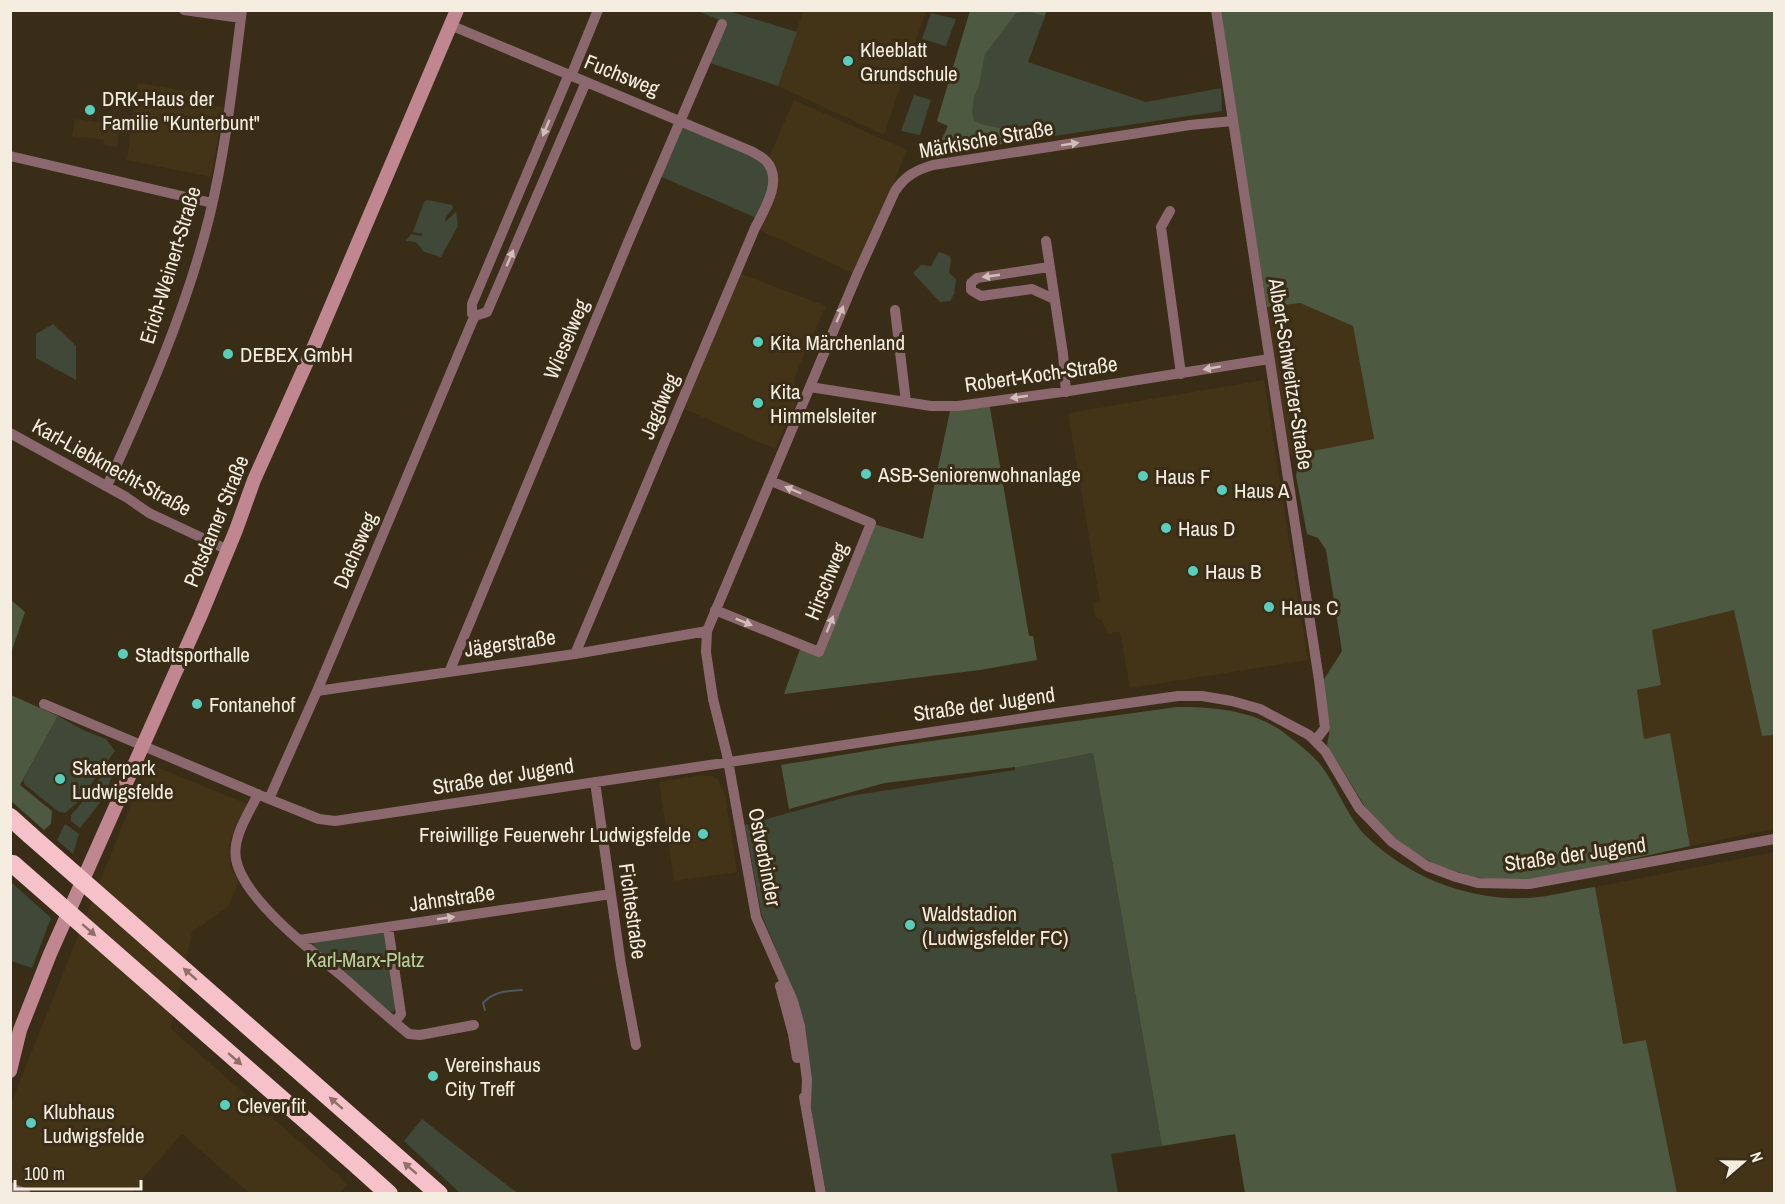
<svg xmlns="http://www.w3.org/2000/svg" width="1785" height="1204" viewBox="0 0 1785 1204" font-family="'Archivo Narrow',sans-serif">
<rect width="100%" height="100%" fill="#392d17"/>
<path fill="#433317" d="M 803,11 L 926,11 L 884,135 L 778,86 Z
M 137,83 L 206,94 L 205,105 L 224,107 L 211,177 L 127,160 Z
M 794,100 L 907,150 L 857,275 L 755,228 L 767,162 Z
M 75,119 L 120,125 L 117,147 L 103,145 L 104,140 L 72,136 Z
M 736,272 L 826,306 L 794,378 L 798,398 L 775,449 L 680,407 Z
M 1300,303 L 1353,325 L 1374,440 L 1289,455 L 1267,307 Z
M 1264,380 L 1308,660 L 1130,688 L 1120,632 L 1108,633 L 1102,621 L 1095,616 L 1093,603 L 1100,602 L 1068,413 Z
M 1734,610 L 1762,736 L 1774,735 L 1774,829 L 1690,846 L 1670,733 L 1644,739 L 1637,690 L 1661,685 L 1652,630 Z
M 154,766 L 247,804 L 229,844 L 230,867 L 239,881 L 228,907 L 192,932 L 171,1029 L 339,1176 L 347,1185 L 339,1193 L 249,1193 L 182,1134 L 145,1176 L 133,1193 L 11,1194 L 11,1103 L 141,779 Z
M 701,775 L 712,776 L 718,780 L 725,794 L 737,872 L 674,881 L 659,782 Z
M 1774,852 L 1774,1193 L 1677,1193 L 1646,1040 L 1623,1044 L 1595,887 Z"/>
<path fill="#404838" d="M 698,11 L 728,11 L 797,32 L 778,86 L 707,62 L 724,22 Z
M 970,11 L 1047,11 L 1028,62 L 1146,102 L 1221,88 L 1222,111 L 935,154 L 948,126 L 937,121 Z
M 931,13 L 956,19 L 946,46 L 922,39 Z
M 914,95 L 931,100 L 920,135 L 901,131 Z
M 680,121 L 767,162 L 772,172 L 759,219 L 657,175 Z
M 427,200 L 452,205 L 453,208 L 446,217 L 445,222 L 456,212 L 458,226 L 441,257 L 424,252 L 416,242 L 406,241 L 411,234 L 421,236 L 423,234 L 413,232 L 424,202 Z
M 939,252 L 950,256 L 951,261 L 949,273 L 956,279 L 954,294 L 950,301 L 940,302 L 913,273 L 921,265 L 931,266 Z
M 53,324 L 76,346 L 76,380 L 36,358 L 36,334 Z
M 58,716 L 85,731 L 106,739 L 115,751 L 79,801 L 65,813 L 59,812 L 25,785 L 23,780 Z
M 1093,753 L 1162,1146 L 1111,1154 L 1118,1193 L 826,1193 L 810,1103 L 806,1031 L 798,1002 L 761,913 L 745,825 L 850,796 L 1015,770 L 1015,768 Z
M 118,759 L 107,790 L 99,804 L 80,828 L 71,821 L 71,815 C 88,798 100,773 118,759 Z
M 65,824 L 79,834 L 73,854 L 57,840 Z
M 11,882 L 51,918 L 32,968 L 11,961 Z
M 382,932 L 386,934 L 397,1008 L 393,1012 L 389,1011 L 313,946 L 313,943 Z
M 422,1119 L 512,1189 L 518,1193 L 460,1193 L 404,1141 Z"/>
<path fill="#4d5940" d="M 970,11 L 1046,11 L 1044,16 L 1027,11 L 1016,13 L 985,54 L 979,85 L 974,97 L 972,112 L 974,121 L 984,125 L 1010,130 L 1009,143 L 935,154 L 948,126 L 937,121 Z
M 1217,11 L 1774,11 L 1774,735 L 1762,736 L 1734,610 L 1652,630 L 1661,685 L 1637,690 L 1644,739 L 1670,733 L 1690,846 L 1543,879 L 1514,881 L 1472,877 L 1435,864 L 1393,840 L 1370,815 L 1327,745 L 1330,728 L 1323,681 L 1342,651 L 1326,550 L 1318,538 L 1307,534 L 1296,476 L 1298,465 L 1297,454 L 1374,439 L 1353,326 L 1300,303 L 1267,307 Z
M 989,402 L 1029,636 L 1033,636 L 1037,660 L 980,670 L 784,694 L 800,649 L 820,655 L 874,524 L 923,539 L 951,406 Z
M 11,600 L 25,612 L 11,653 Z
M 11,695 L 58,716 L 20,785 L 52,811 L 51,824 L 44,830 L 11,801 Z
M 1177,707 C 1209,707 1241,709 1270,724 C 1279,728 1288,736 1296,742 C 1306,750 1318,760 1325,771 C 1337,789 1352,823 1366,836 C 1408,877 1469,901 1528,898 C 1550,897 1573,890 1595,887 L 1623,1044 L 1646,1040 L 1677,1193 L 1245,1193 L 1235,1134 L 1162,1146 L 1093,753 L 1015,768 L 1015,767 L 885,783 L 789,809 L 781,765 L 896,746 Z"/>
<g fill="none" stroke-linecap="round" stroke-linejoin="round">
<path stroke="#4f5761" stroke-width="2" d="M 485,1010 L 483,1003 C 494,991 507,991 522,990"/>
<path stroke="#8b686d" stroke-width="10" d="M 184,10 L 241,18
M 1216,10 L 1319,680 L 1325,728 L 1315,741
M 450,25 L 751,151 C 756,154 763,157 767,162 C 783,181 764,210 755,228 L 575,654
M 571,76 L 598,10
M 10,156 L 212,203
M 1170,211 L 1161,227 L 1181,374
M 1046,241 L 1063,354 L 1066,392
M 1049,267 L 977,278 L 971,283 L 971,290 L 981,296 L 1032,289 L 1054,299
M 895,310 L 906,402
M 475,316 L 472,314 L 472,304 L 569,74
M 810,387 L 931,406 L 958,406 L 1069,391 L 1269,359
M 10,433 L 126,497 L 149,513 L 228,550
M 107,486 C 147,399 186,310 209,218 C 226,150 233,79 242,10
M 715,610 L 819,652 L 871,523 L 771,481
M 450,670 L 629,240 L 722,24
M 317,691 L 575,654 L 707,631
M 44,704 L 269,799 L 319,819 L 335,821 L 1051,714 L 1178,696 L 1202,696 L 1232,701 L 1260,709 L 1309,735 L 1325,751 L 1359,808 L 1392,842 L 1427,866 L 1456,877 L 1478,883 L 1529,884 L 1774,839
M 595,782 L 621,965 L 636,1045
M 258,794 C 249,813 232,837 236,859 C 243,899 312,951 343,977 C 365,996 386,1016 409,1034 L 420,1035 L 474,1025
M 269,799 L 317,691 L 472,322 L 475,316 L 487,312 L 586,82
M 388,927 L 401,1014 L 395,1022
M 299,940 L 611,894
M 780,986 L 793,1034 L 797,1058
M 804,1097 L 821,1194
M 806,1104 L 807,1080 L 800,1026 L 793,1001 L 756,917 L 727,755 L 713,699 L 706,652 L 707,631 L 857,275 L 895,191 C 905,176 916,170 933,165 L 1190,125 L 1233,121
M 10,1187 L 26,1194"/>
<path stroke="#c08790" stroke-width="14" d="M 10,1071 L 20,1030 L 50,954 L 200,617 L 236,530 L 254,480 L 315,344 L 457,10"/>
<path stroke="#f6c1c8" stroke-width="18" d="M 10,817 L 30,835
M 380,1142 L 439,1194
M 359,1167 L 389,1194"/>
<path stroke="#f6c1c8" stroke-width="18" d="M 30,835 L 380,1142
M 13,864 L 359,1167"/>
</g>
<defs><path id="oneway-solid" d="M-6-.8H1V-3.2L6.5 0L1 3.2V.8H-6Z" transform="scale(1.5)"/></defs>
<g fill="#d0beb8">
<use href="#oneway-solid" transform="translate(546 128) rotate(113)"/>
<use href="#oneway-solid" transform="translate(1070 144) rotate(-9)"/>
<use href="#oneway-solid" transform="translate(510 258) rotate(-67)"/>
<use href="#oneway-solid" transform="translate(991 276) rotate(172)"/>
<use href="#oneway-solid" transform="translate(840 314) rotate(-67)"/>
<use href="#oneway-solid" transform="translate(1212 368) rotate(170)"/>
<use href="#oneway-solid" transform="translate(1019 397) rotate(172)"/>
<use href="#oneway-solid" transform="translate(793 490) rotate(-157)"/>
<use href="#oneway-solid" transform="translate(744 622) rotate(22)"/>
<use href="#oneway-solid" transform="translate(830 624) rotate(-68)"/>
<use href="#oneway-solid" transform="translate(446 918) rotate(-8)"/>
</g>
<g fill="#8e7067">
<use href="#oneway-solid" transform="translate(89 930) rotate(41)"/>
<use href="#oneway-solid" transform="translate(190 974) rotate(-139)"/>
<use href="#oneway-solid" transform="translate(235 1059) rotate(41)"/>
<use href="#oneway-solid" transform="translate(336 1103) rotate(-139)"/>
<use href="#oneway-solid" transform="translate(410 1168) rotate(-139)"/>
</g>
<g fill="#5acebc" stroke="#392d17" stroke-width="2">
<circle cx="848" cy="61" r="6"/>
<circle cx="90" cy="110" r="6"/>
<circle cx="758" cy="342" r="6"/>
<circle cx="228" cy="354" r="6"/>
<circle cx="758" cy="403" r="6"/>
<circle cx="866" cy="474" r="6"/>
<circle cx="1143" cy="476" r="6"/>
<circle cx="1222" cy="490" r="6"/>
<circle cx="1166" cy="528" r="6"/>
<circle cx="1193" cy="571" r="6"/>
<circle cx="1269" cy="607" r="6"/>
<circle cx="123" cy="654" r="6"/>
<circle cx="197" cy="704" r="6"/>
<circle cx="60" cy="779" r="6"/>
<circle cx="703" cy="834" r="6"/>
<circle cx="910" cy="925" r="6"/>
<circle cx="433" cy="1076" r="6"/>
<circle cx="225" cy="1105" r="6"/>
<circle cx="31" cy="1123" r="6"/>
</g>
<g text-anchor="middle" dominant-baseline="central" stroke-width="6" stroke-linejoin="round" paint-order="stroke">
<g font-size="21" fill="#f5ede0" stroke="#392d17" text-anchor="start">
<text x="860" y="49">Kleeblatt<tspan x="860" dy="24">Grundschule</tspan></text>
<text x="102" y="98">DRK-Haus der<tspan x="102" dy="24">Familie "Kunterbunt"</tspan></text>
<text x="770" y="342">Kita Märchenland</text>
<text x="240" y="354">DEBEX GmbH</text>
<text x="770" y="391">Kita<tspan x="770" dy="24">Himmelsleiter</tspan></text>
<text x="878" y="474">ASB-Seniorenwohnanlage</text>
<text x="1155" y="476">Haus F</text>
<text x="1234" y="490">Haus A</text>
<text x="1178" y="528">Haus D</text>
<text x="1205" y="571">Haus B</text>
<text x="1281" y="607">Haus C</text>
<text x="135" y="654">Stadtsporthalle</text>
<text x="209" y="704">Fontanehof</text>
<text x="72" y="767">Skaterpark<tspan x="72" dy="24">Ludwigsfelde</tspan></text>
<text x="691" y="834" text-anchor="end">Freiwillige Feuerwehr Ludwigsfelde</text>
<text x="922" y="913">Waldstadion<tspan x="922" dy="24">(Ludwigsfelder FC)</tspan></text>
<text x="445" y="1064">Vereinshaus<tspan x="445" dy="24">City Treff</tspan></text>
<text x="237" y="1105">Clever fit</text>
<text x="43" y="1111">Klubhaus<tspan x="43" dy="24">Ludwigsfelde</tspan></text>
</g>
<g font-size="21" fill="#f5ede0" stroke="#392d17">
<text transform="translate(622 75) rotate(22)">Fuchsweg</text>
<text transform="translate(986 139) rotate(-10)">Märkische Straße</text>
<text transform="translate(170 265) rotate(-73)">Erich-Weinert-Straße</text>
<text transform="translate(566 339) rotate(-67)">Wieselweg</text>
<text transform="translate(1041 374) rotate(-8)">Robert-Koch-Straße</text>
<text transform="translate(1291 374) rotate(81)">Albert-Schweitzer-Straße</text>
<text transform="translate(659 406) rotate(-67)">Jagdweg</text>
<text transform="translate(112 467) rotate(29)">Karl-Liebknecht-Straße</text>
<text transform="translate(216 521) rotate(-68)">Potsdamer Straße</text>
<text transform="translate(355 550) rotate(-67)">Dachsweg</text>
<text transform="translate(826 581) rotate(-68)">Hirschweg</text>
<text transform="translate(510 643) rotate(-8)">Jägerstraße</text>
<text transform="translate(984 704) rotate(-8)">Straße der Jugend</text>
<text transform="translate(503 776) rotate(-9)">Straße der Jugend</text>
<text transform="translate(1575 854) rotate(-8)">Straße der Jugend</text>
<text transform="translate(765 857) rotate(79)">Ostverbinder</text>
<text transform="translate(452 898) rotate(-8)">Jahnstraße</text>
<text transform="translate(633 911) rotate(82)">Fichtestraße</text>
</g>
<g font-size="21" fill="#b6d09d" stroke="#392d17">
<text x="365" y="959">Karl-Marx-Platz</text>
</g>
</g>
<rect width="1785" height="1204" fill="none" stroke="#f5ede0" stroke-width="24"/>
<g transform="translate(1743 1162) rotate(70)" stroke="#392d17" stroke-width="4.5" paint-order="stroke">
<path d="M0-4.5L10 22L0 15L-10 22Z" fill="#f5ede0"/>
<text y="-9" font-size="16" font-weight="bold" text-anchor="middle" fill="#f5ede0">N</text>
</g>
<path d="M15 1180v9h126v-9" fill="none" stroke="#f5ede0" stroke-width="3"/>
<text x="24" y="1180" font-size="18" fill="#f5ede0" stroke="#392d17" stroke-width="4.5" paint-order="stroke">100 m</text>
</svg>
